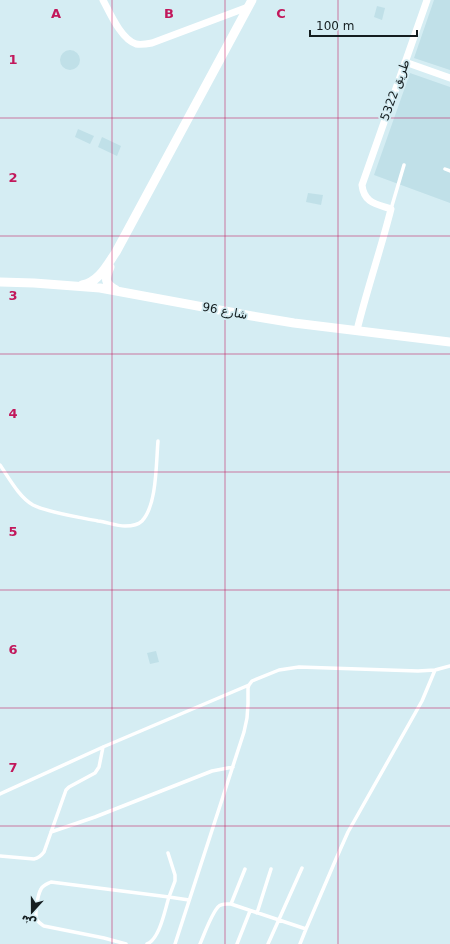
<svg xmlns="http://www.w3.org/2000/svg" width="450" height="944" viewBox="0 0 450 944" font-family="'DejaVu Sans','Noto Sans Arabic',sans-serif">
<rect width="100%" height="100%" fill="#d5edf3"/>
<path fill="#c0e0e8" d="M 434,0 L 450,0 L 450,70 L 414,58 Z
M 377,6 L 385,8 L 382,20 L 374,17 Z
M60 60a10 10 0 1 1 20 0a10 10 0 1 1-20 0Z
M 410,73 L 450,87 L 450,203 L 374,175 Z
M 78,129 L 94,136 L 90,144 L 75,137 Z
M 102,137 L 121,146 L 117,156 L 98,147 Z
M 308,193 L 323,195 L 321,205 L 306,202 Z
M 156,651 L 159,662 L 150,664 L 147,653 Z"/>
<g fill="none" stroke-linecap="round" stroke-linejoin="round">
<path stroke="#fff" stroke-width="3.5" d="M 445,169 L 450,171
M 391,209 L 404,165
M 0,465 C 9,478 19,497 33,505 C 49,513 79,517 98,521 C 107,522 116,526 125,526 C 131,526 138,525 142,521 C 157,505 156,464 158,441
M 0,794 L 103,747 L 249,685
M 51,832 L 95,817 L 212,771 L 233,767
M 168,853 L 175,875 L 175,881 L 169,897 L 189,900
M 0,856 L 34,859 C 39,858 41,856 44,852 L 66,790 L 69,787 L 95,773 L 99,767 L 103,747
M 231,904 L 245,869
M 257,913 L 271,869
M 126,944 L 104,938 L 44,926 C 41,924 39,923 37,920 C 34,915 38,894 41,889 C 43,885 47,884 51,882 L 169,897 C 165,909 160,939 147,944
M 175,944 L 244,732 L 247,718 L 248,704 L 248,688 L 249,685 L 252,681 L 279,670 L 299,667 L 418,671 L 435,670 L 450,666
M 200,944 C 204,935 212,912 219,906 C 222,903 227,904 231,904 L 306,929
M 237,944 L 250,911
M 268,944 L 302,868
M 300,944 L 306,929 L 336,859 L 348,832 L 422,701 L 435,670"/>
<path stroke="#fff" stroke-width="7" d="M 103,0 C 110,13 121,39 136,44 C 141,45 147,44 152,43 L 248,7
M 405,62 L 450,78
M 357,330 C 367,289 381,249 391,209 C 376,204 364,203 362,185 L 427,0"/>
<path stroke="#fff" stroke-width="9" d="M 110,267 C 105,279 104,283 116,290
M 0,282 L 34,283 L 100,288 L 252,316 L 294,323 L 450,342
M 82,285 C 99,282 107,265 116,252 L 252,0"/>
</g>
<path fill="none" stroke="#c2185b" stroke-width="1" stroke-opacity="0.55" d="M 112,0 L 112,944M 225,0 L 225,944M 338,0 L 338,944M 0,118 L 450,118M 0,236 L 450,236M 0,354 L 450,354M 0,472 L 450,472M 0,590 L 450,590M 0,708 L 450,708M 0,826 L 450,826"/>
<g text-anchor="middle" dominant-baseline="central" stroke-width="3.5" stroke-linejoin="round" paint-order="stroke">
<g font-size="12" fill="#141d1f" stroke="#d5edf3">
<text transform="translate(395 90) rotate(-70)">طريق 5322</text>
<text transform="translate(225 311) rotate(11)">شارع 96</text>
</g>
</g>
<g font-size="13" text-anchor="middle" font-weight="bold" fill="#c2185b" stroke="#d5edf3" stroke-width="3.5" stroke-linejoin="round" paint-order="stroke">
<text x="56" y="18">A</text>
<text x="169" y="18">B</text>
<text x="281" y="18">C</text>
<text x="13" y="64">1</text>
<text x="13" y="182">2</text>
<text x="13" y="300">3</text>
<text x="13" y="418">4</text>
<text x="13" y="536">5</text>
<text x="13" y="654">6</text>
<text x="13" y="772">7</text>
</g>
<g transform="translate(32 912) rotate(201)" stroke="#d5edf3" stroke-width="3" paint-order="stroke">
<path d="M0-3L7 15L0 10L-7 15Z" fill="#141d1f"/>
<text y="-6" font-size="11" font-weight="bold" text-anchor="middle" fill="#141d1f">ش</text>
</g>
<path d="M310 30v6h107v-6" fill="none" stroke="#141d1f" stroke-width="2"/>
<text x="316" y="30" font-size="12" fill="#141d1f" stroke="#d5edf3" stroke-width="3" paint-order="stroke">100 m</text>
</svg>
